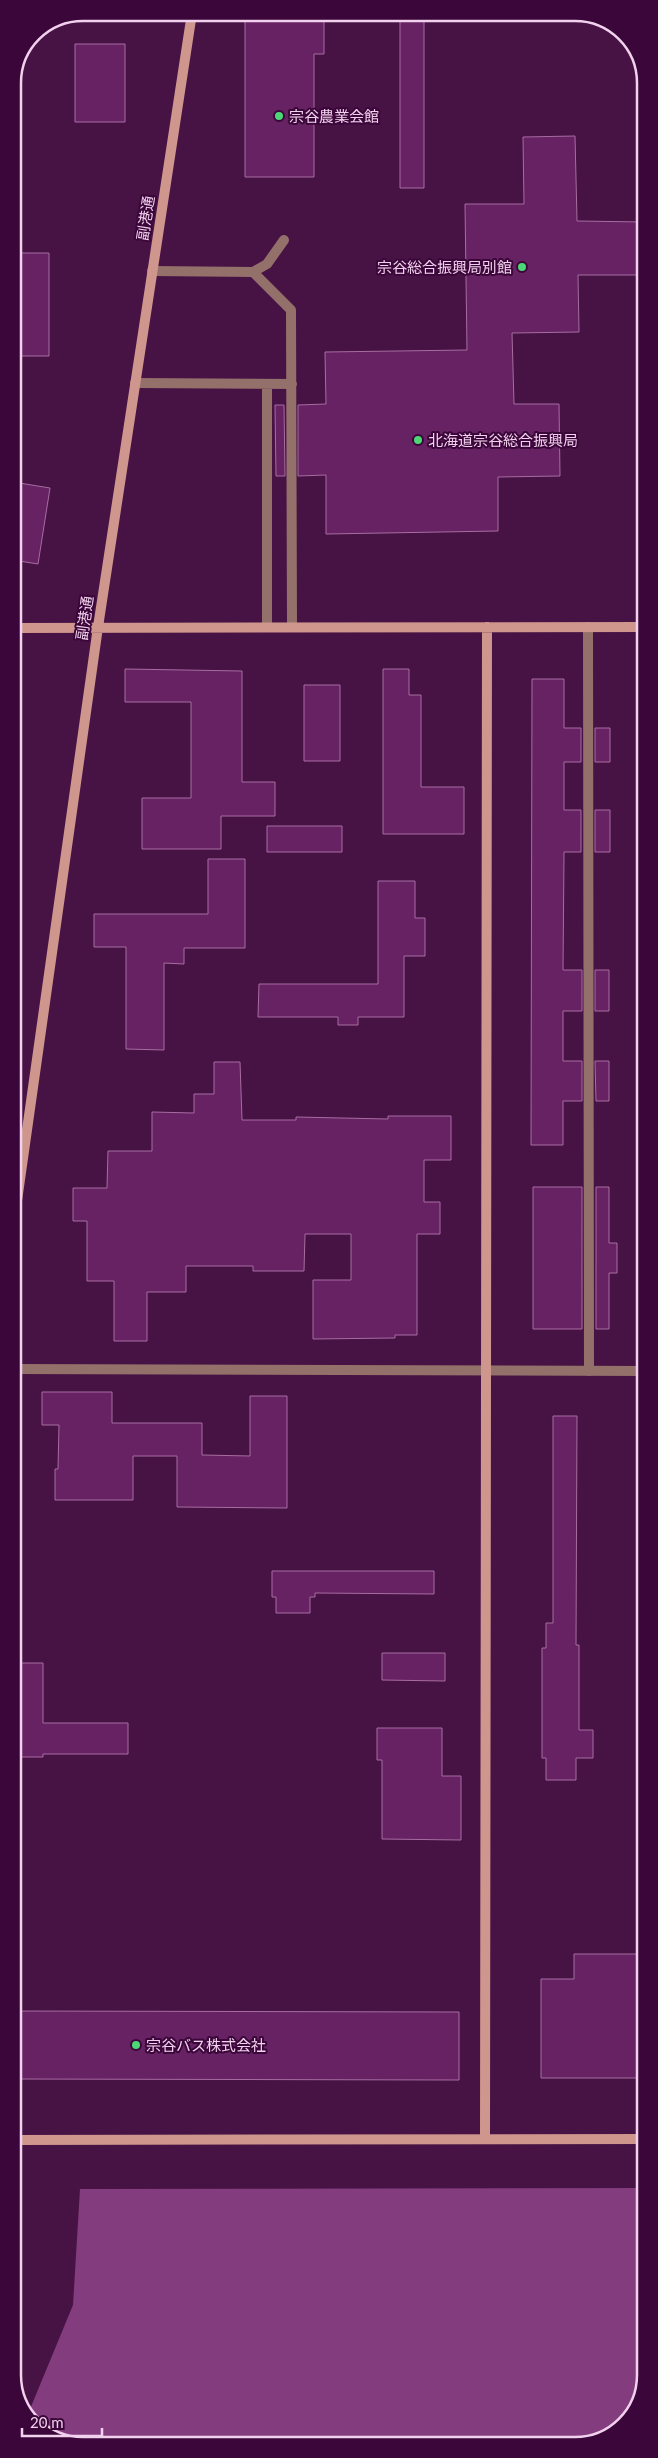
<svg xmlns="http://www.w3.org/2000/svg" width="658" height="2458" viewBox="0 0 658 2458" font-family="Lato,'Noto Sans JP',sans-serif">
<rect width="100%" height="100%" fill="#471344"/>
<path fill="#833d7e" d="M 645,2188 L 645,2375 L 628,2421 L 589,2444 L 78,2445 L 36,2428 L 28,2414 L 73,2305 L 80,2189 Z"/>
<path fill="#662263" stroke="#a76ca2" d="M 245,13 L 324,13 L 324,54 L 314,54 L 314,177 L 245,177 Z
M 400,13 L 424,13 L 424,188 L 400,188 Z
M 75,44 L 125,44 L 125,122 L 75,122 Z
M 575,136 L 577,221 L 644,222 L 644,275 L 578,275 L 579,332 L 512,333 L 514,404 L 559,404 L 560,476 L 498,477 L 498,531 L 326,534 L 326,475 L 298,476 L 298,405 L 326,404 L 325,352 L 467,350 L 465,204 L 524,204 L 523,137 Z
M 13,253 L 49,253 L 49,356 L 13,356 Z
M 275,405 L 284,405 L 285,476 L 276,476 Z
M 13,482 L 50,488 L 38,564 L 13,560 Z
M 125,669 L 242,671 L 242,782 L 275,782 L 275,816 L 221,816 L 221,849 L 142,849 L 142,798 L 191,798 L 191,702 L 125,702 Z
M 383,669 L 409,669 L 409,695 L 421,695 L 421,787 L 464,787 L 464,834 L 383,834 Z
M 532,679 L 564,679 L 564,728 L 581,728 L 581,762 L 564,762 L 564,810 L 581,810 L 581,852 L 564,852 L 563,970 L 582,970 L 582,1011 L 563,1011 L 563,1061 L 582,1061 L 582,1101 L 563,1101 L 563,1145 L 531,1145 Z
M 304,685 L 340,685 L 340,761 L 304,761 Z
M 595,728 L 610,728 L 610,762 L 595,762 Z
M 595,810 L 610,810 L 610,852 L 595,852 Z
M 267,826 L 342,826 L 342,852 L 267,852 Z
M 208,859 L 245,859 L 245,948 L 184,948 L 184,964 L 164,963 L 164,1050 L 126,1049 L 126,947 L 94,947 L 94,914 L 208,914 Z
M 378,881 L 415,881 L 415,918 L 425,918 L 425,956 L 404,956 L 404,1017 L 358,1017 L 358,1025 L 338,1025 L 338,1017 L 258,1017 L 259,984 L 378,984 Z
M 595,970 L 609,970 L 609,1011 L 595,1011 Z
M 595,1061 L 609,1061 L 609,1101 L 596,1101 Z
M 214,1062 L 240,1062 L 242,1120 L 296,1120 L 296,1117 L 388,1119 L 388,1116 L 451,1116 L 451,1160 L 424,1160 L 424,1202 L 440,1202 L 440,1234 L 417,1234 L 417,1335 L 395,1335 L 395,1338 L 313,1339 L 313,1280 L 351,1280 L 351,1234 L 305,1234 L 304,1271 L 253,1271 L 253,1266 L 186,1266 L 186,1292 L 147,1292 L 147,1341 L 114,1341 L 114,1281 L 87,1281 L 87,1221 L 73,1221 L 73,1188 L 107,1188 L 108,1151 L 152,1151 L 152,1112 L 194,1113 L 194,1094 L 214,1094 Z
M 533,1187 L 582,1187 L 582,1329 L 533,1329 Z
M 596,1187 L 609,1187 L 609,1243 L 617,1243 L 617,1273 L 609,1273 L 609,1329 L 596,1329 Z
M 42,1392 L 112,1392 L 112,1423 L 202,1423 L 202,1455 L 250,1456 L 250,1396 L 287,1396 L 287,1508 L 177,1507 L 177,1456 L 133,1456 L 133,1500 L 55,1500 L 55,1469 L 58,1469 L 59,1425 L 42,1425 Z
M 553,1416 L 577,1416 L 576,1645 L 579,1645 L 579,1730 L 593,1730 L 593,1758 L 576,1758 L 576,1780 L 546,1780 L 546,1758 L 542,1758 L 542,1648 L 546,1648 L 546,1623 L 553,1623 Z
M 272,1571 L 434,1571 L 434,1594 L 315,1593 L 315,1597 L 310,1597 L 310,1613 L 276,1613 L 276,1597 L 272,1597 Z
M 382,1653 L 445,1653 L 445,1681 L 382,1680 Z
M 13,1663 L 43,1663 L 43,1723 L 128,1723 L 128,1754 L 43,1754 L 43,1757 L 14,1757 Z
M 377,1728 L 442,1728 L 442,1776 L 461,1776 L 461,1840 L 382,1839 L 382,1760 L 377,1760 Z
M 574,1954 L 645,1954 L 645,2078 L 541,2078 L 541,1979 L 574,1979 Z
M 14,2011 L 459,2012 L 459,2080 L 14,2079 Z"/>
<g fill="none" stroke-linecap="round" stroke-linejoin="round">
<path stroke="#94706a" stroke-width="10" d="M 152,271 L 253,272 L 267,264 L 284,240
M 253,272 L 291,310 L 292,627
M 135,383 L 292,384
M 267,384 L 267,627
M 588,627 L 589,1371"/>
<path stroke="#94706a" stroke-width="10" d="M 13,1369 L 645,1371"/>
<path stroke="#cf968d" stroke-width="10" d="M 13,628 L 644,627
M 13,1229 L 98,627 L 192,13
M 485,2138 L 487,627
M 14,2140 L 645,2139"/>
</g>
<g fill="#4dd676" stroke="#3b0639" stroke-width="2">
<circle cx="279" cy="116" r="5"/>
<circle cx="522" cy="267" r="5"/>
<circle cx="418" cy="440" r="5"/>
<circle cx="136" cy="2045" r="5"/>
</g>
<g text-anchor="middle" dominant-baseline="central" stroke-width="4" stroke-linejoin="round" paint-order="stroke">
<g font-size="15" fill="#f1d1ed" stroke="#3b0639" text-anchor="start">
<text x="289" y="116">宗谷農業会館</text>
<text x="512" y="267" text-anchor="end">宗谷総合振興局別館</text>
<text x="428" y="440">北海道宗谷総合振興局</text>
<text x="146" y="2045">宗谷バス株式会社</text>
</g>
<g font-size="15" fill="#f1d1ed" stroke="#3b0639">
<text transform="translate(145 218) rotate(-81)">副港通</text>
<text transform="translate(84 618) rotate(-82)">副港通</text>
</g>
</g>
<path d="M0 0H658V2458H0ZM83 21H575A62 62 0 0 1 637 83V2375A62 62 0 0 1 575 2437H83A62 62 0 0 1 21 2375V83A62 62 0 0 1 83 21Z" fill="#3b0639" fill-rule="evenodd"/>
<path fill="none" stroke="#f1d1ed" stroke-width="2.5" d="M83 21H575A62 62 0 0 1 637 83V2375A62 62 0 0 1 575 2437H83A62 62 0 0 1 21 2375V83A62 62 0 0 1 83 21Z"/>
<path d="M22 2428v8h80v-8" fill="none" stroke="#f1d1ed" stroke-width="2.5"/>
<text x="30" y="2428" font-size="15" fill="#f1d1ed" stroke="#3b0639" stroke-width="4" paint-order="stroke">20 m</text>
</svg>
